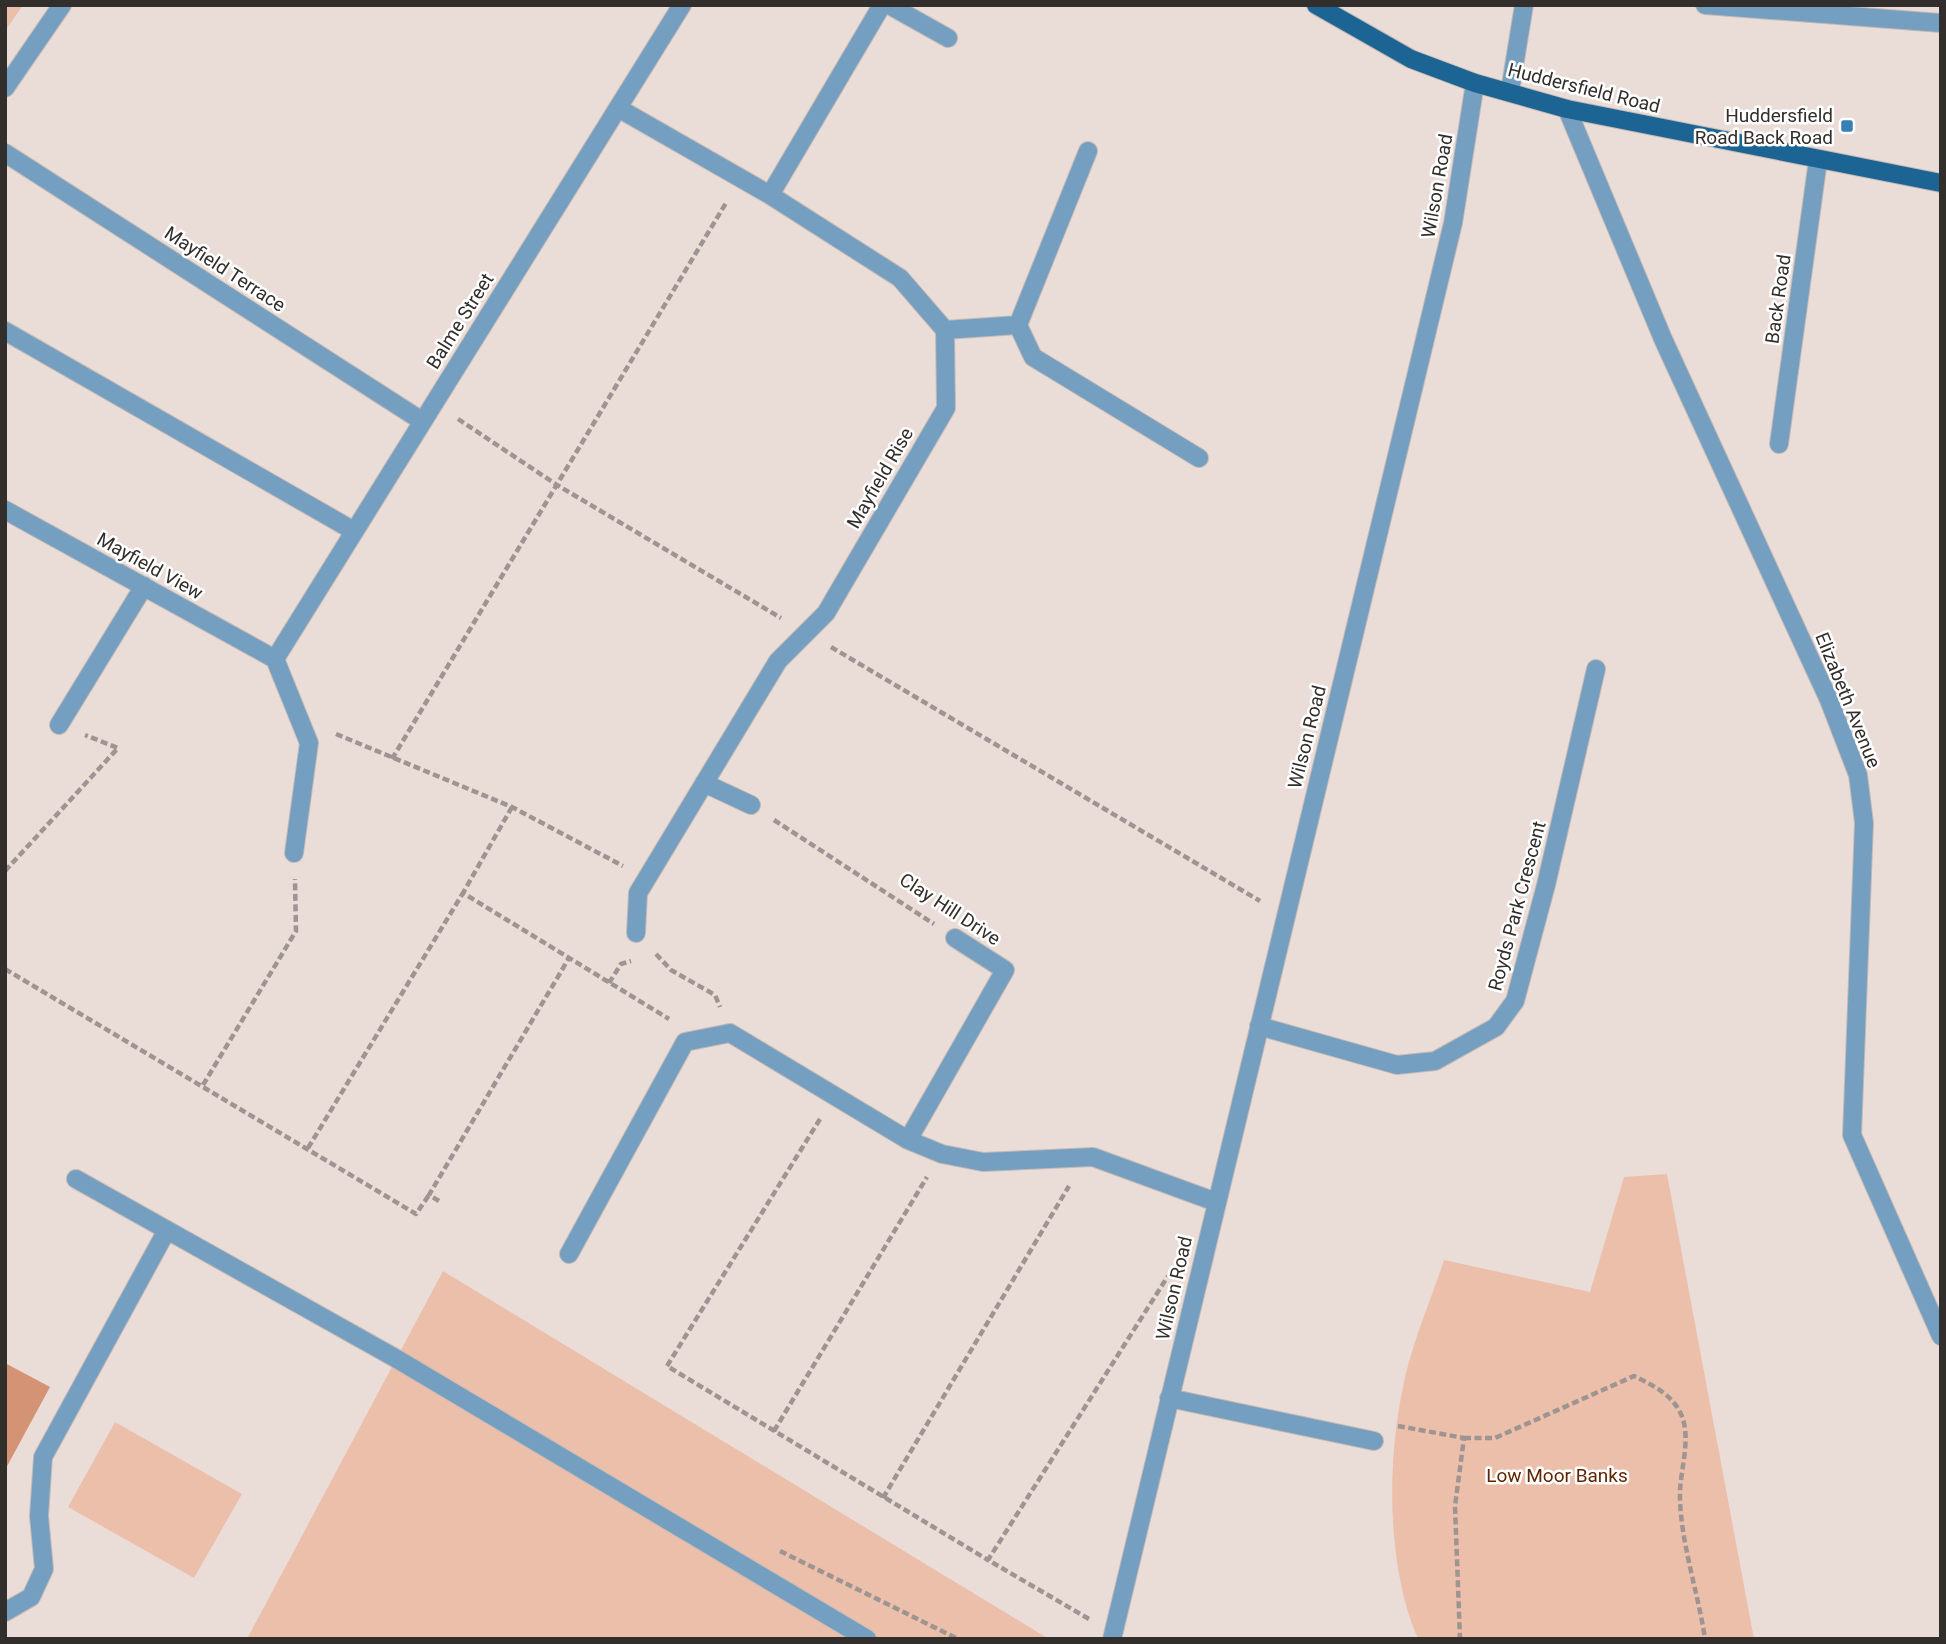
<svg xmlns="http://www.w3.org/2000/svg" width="1946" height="1644" viewBox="0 0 1946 1644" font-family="Roboto,sans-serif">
<rect width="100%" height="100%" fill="#eaddd8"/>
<path fill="#ecbfab" d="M 5,5 L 23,5 L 5,31 Z
M 1667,1174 L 1754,1639 L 1418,1639 C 1387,1568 1387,1467 1402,1392 C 1410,1347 1430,1303 1444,1260 L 1590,1292 L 1624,1177 Z
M 443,1271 L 1049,1639 L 247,1639 Z
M 115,1422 L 242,1494 L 194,1578 L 68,1507 Z"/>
<path fill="#d59376" d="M 5,1363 L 50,1387 L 5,1470 Z"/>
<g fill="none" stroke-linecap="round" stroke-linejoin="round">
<g stroke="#c5bab6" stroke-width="20">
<path id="minor" d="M 889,5 L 948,38
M 1705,5 L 1941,23
M 5,88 L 62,5
M 1510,91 L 1524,5
M 618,108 L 770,195 L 900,278 L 945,330 L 946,408 L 826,613 L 778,661 L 638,893 L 636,933
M 1567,109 L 1663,339 L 1829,700 L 1858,775 L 1864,823 L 1852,1135 L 1941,1336
M 5,153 L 422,421
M 770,195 L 882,5
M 1018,325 L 1033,357 L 1199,458
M 945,330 L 1018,325 L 1088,151
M 5,331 L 354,531
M 1779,444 L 1818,160
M 5,510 L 275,659
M 275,659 L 682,5
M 275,659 L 309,743 L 294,853
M 59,725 L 144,586
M 704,783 L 751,805
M 1259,1026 L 1397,1065 L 1435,1061 L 1496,1027 L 1515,1001 L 1546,885 L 1596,669
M 908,1140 L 1005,970 L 955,938
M 76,1179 L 397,1359 L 867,1639
M 569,1254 L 685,1042 L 730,1033 L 908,1140 L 942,1154 L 983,1162 L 1093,1157 L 1216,1202
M 1169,1398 L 1374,1441
M 5,1612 L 31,1597 L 44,1569 L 39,1516 L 43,1457 L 167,1230
M 1112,1639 L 1453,223 L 1475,83"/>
</g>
<g stroke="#c5bab6" stroke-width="20">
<path id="major" d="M 1316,5 L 1411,59 L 1475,83 L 1567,109 L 1941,183"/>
</g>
<path stroke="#9e9491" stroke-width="4.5" stroke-dasharray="7 3.5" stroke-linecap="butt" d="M 458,419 L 557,485 L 781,618
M 831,647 L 1260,901
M 336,734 L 512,807 L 623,866
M 392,759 L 726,203
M 512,807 L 463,893 L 669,1019
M 774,820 L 934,924
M 5,871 L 118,748 L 85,735
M 656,954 L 671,970 L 715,995 L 720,1007
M 5,969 L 416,1214 L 429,1195
M 609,983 L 621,964 L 631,961
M 203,1085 L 296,931 L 295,879
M 820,1119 L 667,1366 L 988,1560
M 308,1148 L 463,893
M 439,1201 L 429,1195 L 569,958
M 1398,1426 L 1464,1438 L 1455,1506 L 1460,1639
M 774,1431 L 927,1177
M 1464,1438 L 1495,1438 L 1634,1376 C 1652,1385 1670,1393 1680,1412 C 1692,1435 1681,1467 1680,1491 C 1679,1538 1698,1591 1705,1639
M 883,1498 L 1069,1186
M 780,1551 L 958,1639
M 1089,1619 L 988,1560 L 1168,1276"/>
<use href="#minor" stroke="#749fc0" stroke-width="18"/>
<use href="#major" stroke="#1c6493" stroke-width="18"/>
</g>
<rect fill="#357fb3" stroke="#fff" stroke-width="2.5" x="1840" y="119" width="14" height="14" rx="3.5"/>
<g text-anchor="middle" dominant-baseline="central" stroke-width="5" stroke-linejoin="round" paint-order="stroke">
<g font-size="19" fill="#322e2c" stroke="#fff">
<text transform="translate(1584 88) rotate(14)">Huddersfield Road</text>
<text transform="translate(1437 186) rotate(-80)">Wilson Road</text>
<text transform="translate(225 269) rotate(33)">Mayfield Terrace</text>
<text transform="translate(1778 299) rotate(-82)">Back Road</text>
<text transform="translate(460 321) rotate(-58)">Balme Street</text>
<text transform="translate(880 478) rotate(-60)">Mayfield Rise</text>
<text transform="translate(150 566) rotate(29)">Mayfield View</text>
<text transform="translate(1848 700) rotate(68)">Elizabeth Avenue</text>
<text transform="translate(1307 737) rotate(-76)">Wilson Road</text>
<text transform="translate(1517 906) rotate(-75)">Royds Park Crescent</text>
<text transform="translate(950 909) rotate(33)">Clay Hill Drive</text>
<text transform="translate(1174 1288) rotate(-77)">Wilson Road</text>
</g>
<g font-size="19" fill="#322e2c" stroke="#fff" text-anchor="end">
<text x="1833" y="115">Huddersfield<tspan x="1833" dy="22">Road Back Road</tspan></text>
</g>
<g font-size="19" fill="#602502" stroke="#fff">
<text x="1557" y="1475">Low Moor Banks</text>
</g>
</g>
<rect width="1946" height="1644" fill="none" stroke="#322e2c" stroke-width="14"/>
</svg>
